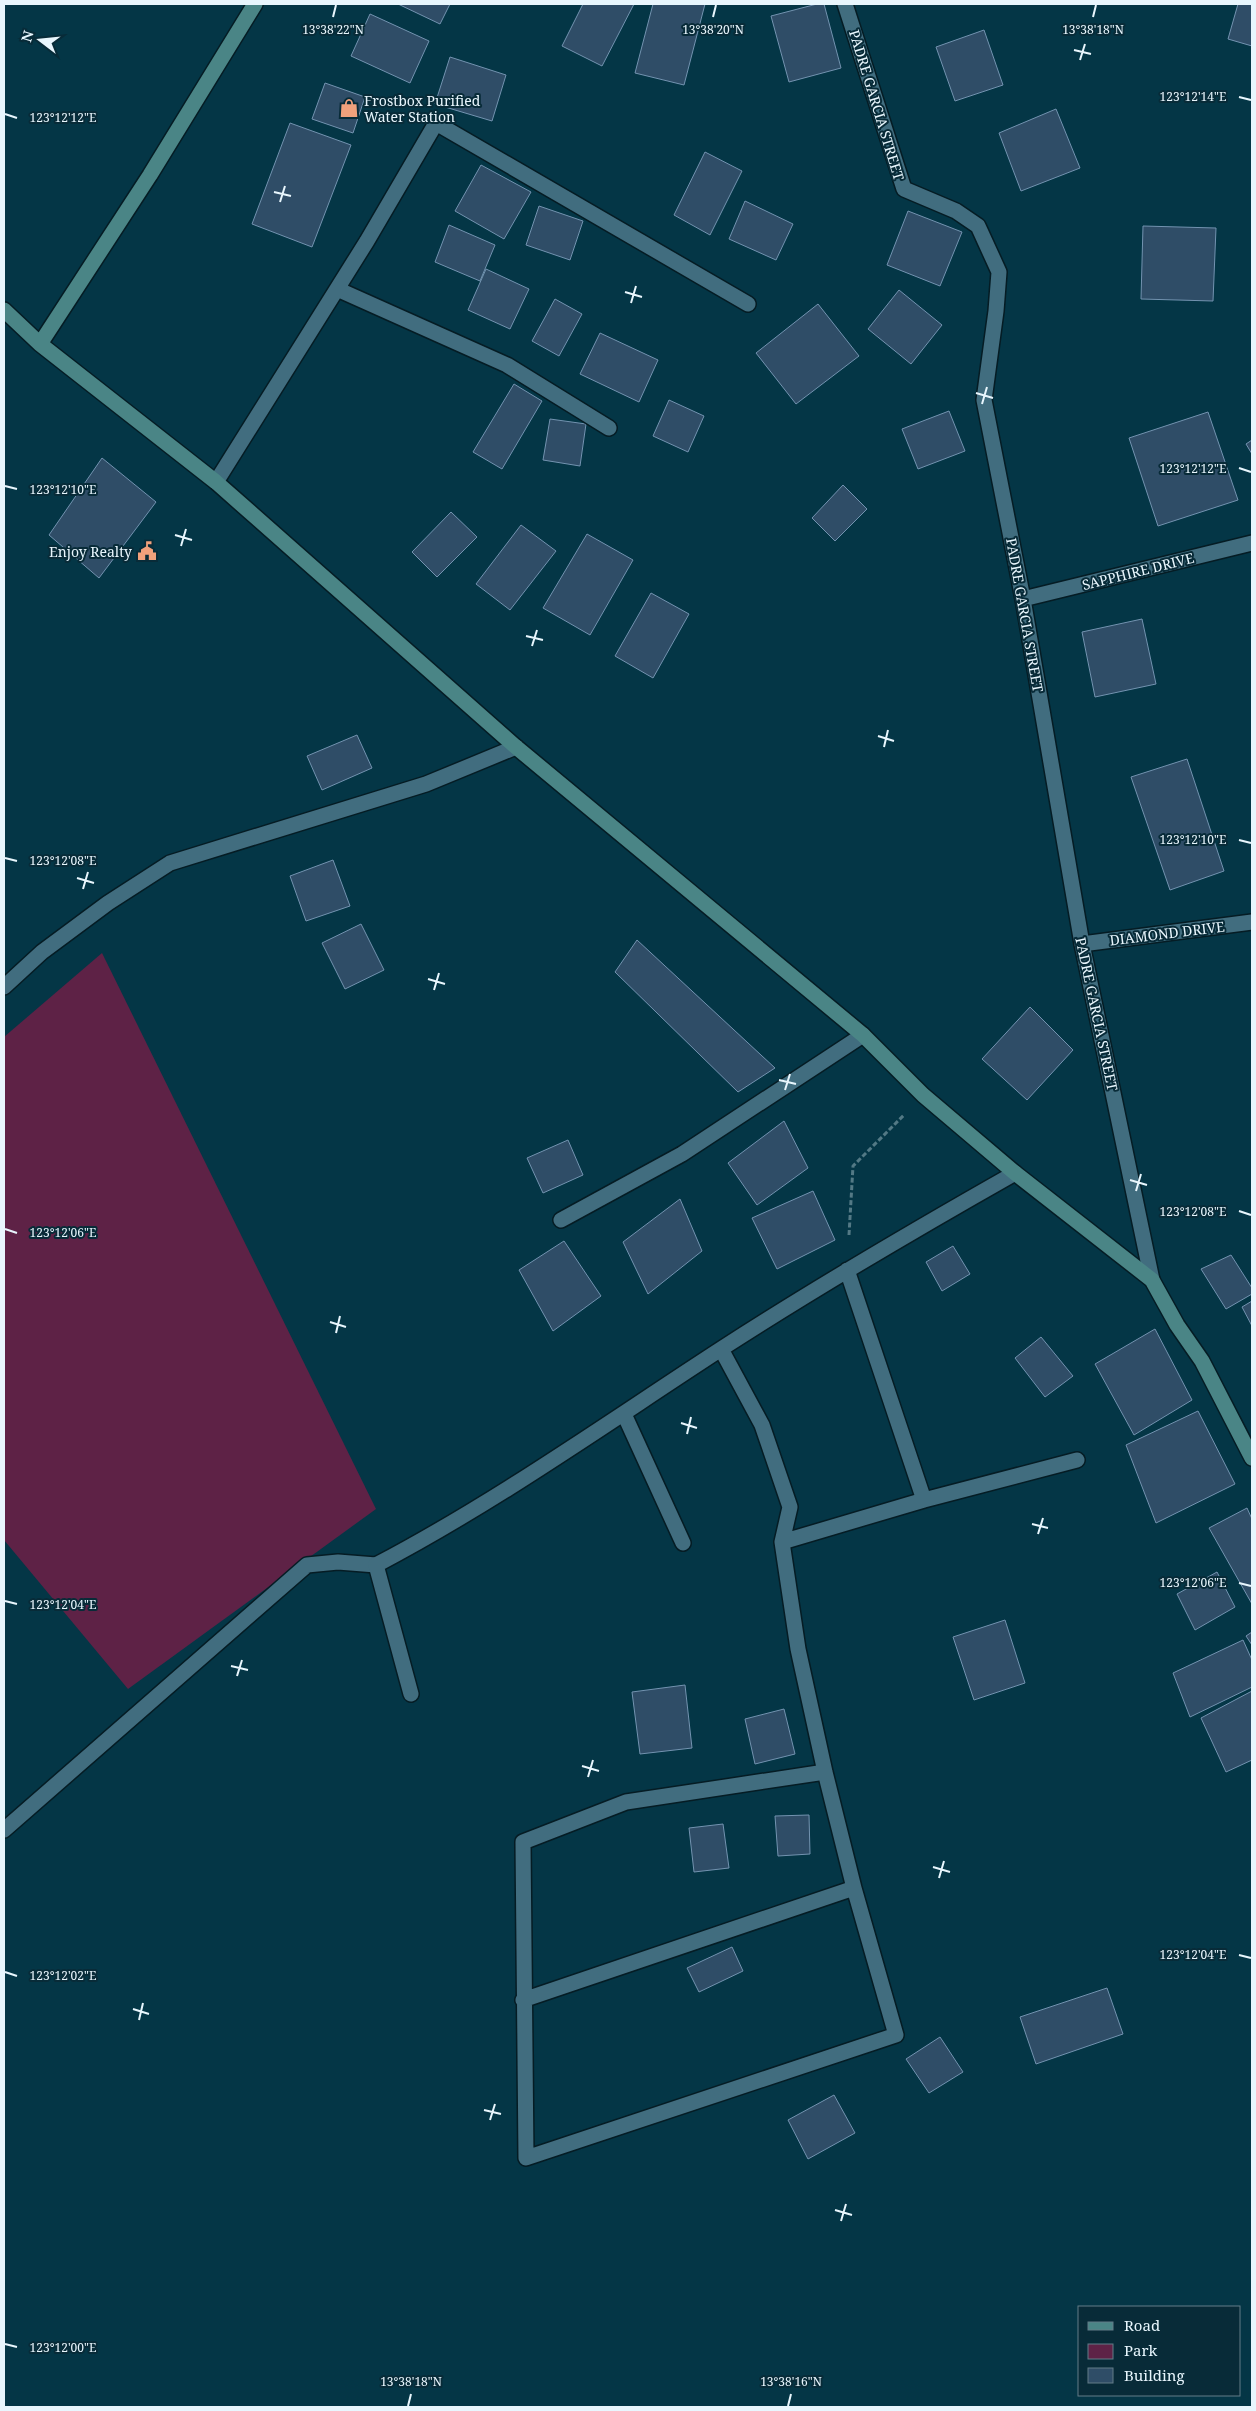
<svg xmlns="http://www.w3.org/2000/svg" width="1256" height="2411" viewBox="0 0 1256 2411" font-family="'Noto Serif',serif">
<rect width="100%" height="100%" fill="#043646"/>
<path fill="#5e2246" d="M 102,953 L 376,1509 L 128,1689 L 4,1540 L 4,1037 Z"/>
<path fill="#2f4d67" stroke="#7393b0" d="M 398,4 L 450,4 L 440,24 Z
M 583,4 L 634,4 L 602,66 L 562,46 Z
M 653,4 L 705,4 L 684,85 L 635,73 Z
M 817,4 L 824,4 L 841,68 L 789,82 L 771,16 Z
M 1238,4 L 1252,4 L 1252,46 L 1228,39 Z
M 370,14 L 429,41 L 410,83 L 351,56 Z
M 984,30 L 1003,85 L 955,101 L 936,47 Z
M 450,57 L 506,75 L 492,121 L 435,104 Z
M 325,83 L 365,97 L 353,133 L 312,119 Z
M 1056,109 L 1080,168 L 1021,191 L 999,133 Z
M 290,123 L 351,145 L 312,247 L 252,224 Z
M 705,152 L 742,171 L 710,235 L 674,215 Z
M 481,165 L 531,192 L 504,239 L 455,211 Z
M 745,201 L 793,224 L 776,260 L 729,239 Z
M 539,206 L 583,221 L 570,260 L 526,245 Z
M 908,211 L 962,232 L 940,286 L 887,265 Z
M 449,225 L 495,245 L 480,281 L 435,262 Z
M 1143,226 L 1216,228 L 1213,301 L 1141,299 Z
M 486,269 L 529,289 L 510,329 L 468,310 Z
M 899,290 L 942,325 L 911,364 L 868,329 Z
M 555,299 L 582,314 L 559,356 L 532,341 Z
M 818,304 L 859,356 L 796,404 L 756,353 Z
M 600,333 L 658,360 L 639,402 L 580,374 Z
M 514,384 L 542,401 L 502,469 L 473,452 Z
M 669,400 L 704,416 L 688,452 L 653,436 Z
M 949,411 L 965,451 L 918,469 L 902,429 Z
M 1208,412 L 1238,500 L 1158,526 L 1129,438 Z
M 550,419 L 586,424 L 580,466 L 543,460 Z
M 1252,440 L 1252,454 L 1246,444 Z
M 102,458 L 156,502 L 99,578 L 49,535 Z
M 843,485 L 867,509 L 835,541 L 812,518 Z
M 451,512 L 477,537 L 437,577 L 412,552 Z
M 521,525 L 556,551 L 510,610 L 476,584 Z
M 587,534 L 633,560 L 590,635 L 543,608 Z
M 651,593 L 689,614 L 653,678 L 615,656 Z
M 1142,619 L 1156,684 L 1095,697 L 1082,632 Z
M 357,735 L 372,768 L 322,790 L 307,756 Z
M 1187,759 L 1224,871 L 1170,890 L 1131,777 Z
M 333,860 L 350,906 L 306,921 L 290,876 Z
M 361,924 L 384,970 L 345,989 L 322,943 Z
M 637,940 L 775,1068 L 738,1092 L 615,972 Z
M 1030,1007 L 1073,1050 L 1027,1100 L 982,1059 Z
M 784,1121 L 808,1168 L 757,1205 L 728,1163 Z
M 568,1140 L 583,1175 L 543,1193 L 527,1158 Z
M 813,1191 L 835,1240 L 777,1269 L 752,1218 Z
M 680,1199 L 702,1251 L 648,1294 L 623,1242 Z
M 564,1241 L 601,1296 L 553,1331 L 519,1270 Z
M 953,1246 L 970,1274 L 942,1291 L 926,1262 Z
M 1231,1255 L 1252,1288 L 1252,1294 L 1226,1309 L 1201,1269 Z
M 1252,1301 L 1252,1326 L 1242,1307 Z
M 1155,1329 L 1192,1400 L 1134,1435 L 1095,1364 Z
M 1041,1337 L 1073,1376 L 1045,1397 L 1015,1358 Z
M 1198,1411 L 1235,1484 L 1156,1523 L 1126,1445 Z
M 1247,1508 L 1252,1519 L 1252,1604 L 1209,1528 Z
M 1217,1572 L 1235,1607 L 1195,1630 L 1177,1594 Z
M 1005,1620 L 1025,1683 L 974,1700 L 953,1637 Z
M 1252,1632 L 1252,1645 L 1246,1636 Z
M 1243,1640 L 1252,1660 L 1252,1687 L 1190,1717 L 1173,1673 Z
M 685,1685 L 692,1748 L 640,1754 L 632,1692 Z
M 1252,1691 L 1252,1760 L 1226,1772 L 1201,1718 Z
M 784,1709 L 795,1754 L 755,1764 L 745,1719 Z
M 809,1815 L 810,1854 L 778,1856 L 775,1816 Z
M 723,1824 L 729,1868 L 694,1872 L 689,1828 Z
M 732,1947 L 743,1971 L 699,1992 L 687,1968 Z
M 1107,1988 L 1123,2034 L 1036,2064 L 1020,2017 Z
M 940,2037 L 963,2072 L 929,2093 L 906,2059 Z
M 834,2095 L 855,2133 L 808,2159 L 788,2120 Z"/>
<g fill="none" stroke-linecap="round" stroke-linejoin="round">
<g stroke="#051c24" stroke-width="18">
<path id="lane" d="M 4,1830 L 307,1565 L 338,1562 L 376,1565"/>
</g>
<g stroke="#051c24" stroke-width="18">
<path id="street" d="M 845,4 L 904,189 L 956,211 L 978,226 L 999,272 L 996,311 L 984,400 L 1023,599 L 1082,944 L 1152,1280
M 337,289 L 507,365 L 609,428
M 216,482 L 367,241 L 436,123 L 748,304
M 1023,599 L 1252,543
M 1082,944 L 1252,922
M 4,987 L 42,952 L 108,903 L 170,863 L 426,784 L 516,747
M 561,1220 L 682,1154 L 863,1035
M 847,1270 L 924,1500
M 721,1349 L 762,1425 L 790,1507 L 782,1542 L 798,1649 L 825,1772 L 854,1888 L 896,2035 L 526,2158 L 523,1842 L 626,1802 L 825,1772
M 624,1414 L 683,1543
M 782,1542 L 924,1500 L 1077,1460
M 411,1694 L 376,1565 C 496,1502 607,1423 721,1349 C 817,1287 916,1229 1015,1173
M 523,2000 L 854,1888"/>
</g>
<g stroke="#051c24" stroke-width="18">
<path id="secondary" d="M 4,310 L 40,344 L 216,482 L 516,747 L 863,1035 L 923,1095 L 1015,1173 L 1152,1280 L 1177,1325 L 1202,1361 L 1252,1458
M 40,344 L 150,175 L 255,4"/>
</g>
<path stroke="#537985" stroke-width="3" stroke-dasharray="5 2.5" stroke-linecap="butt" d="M 849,1235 L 853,1166 L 904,1115"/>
<use href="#lane" stroke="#416d7f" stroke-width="15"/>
<use href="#street" stroke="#416d7f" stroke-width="15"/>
<use href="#secondary" stroke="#4a8586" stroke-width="15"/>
</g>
<path fill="none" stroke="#e8f6fd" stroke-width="2" d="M 333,17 L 336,5M 713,17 L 716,5M 1093,17 L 1096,5M 1074,50 L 1091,54M 1080,60 L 1085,44M 1239,97 L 1251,100M 5,114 L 17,118M 274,192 L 291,196M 280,202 L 285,186M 625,292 L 642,297M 631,303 L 636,286M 976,393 L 993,398M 982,404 L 987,387M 1239,468 L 1251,472M 5,486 L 17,489M 175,535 L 192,540M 181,546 L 186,529M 526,636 L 543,640M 532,646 L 537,630M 878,736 L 894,741M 884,747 L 888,730M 1239,840 L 1251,843M 5,858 L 17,861M 77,878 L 94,883M 83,889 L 88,872M 428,979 L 445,984M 434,990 L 439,973M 779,1080 L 796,1084M 785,1090 L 790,1074M 1130,1180 L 1147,1185M 1136,1191 L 1141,1174M 1239,1211 L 1251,1215M 5,1229 L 17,1233M 330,1322 L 346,1327M 336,1333 L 340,1316M 681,1423 L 697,1428M 687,1434 L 691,1417M 1032,1524 L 1048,1528M 1038,1534 L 1043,1518M 1239,1583 L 1251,1586M 5,1601 L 17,1604M 231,1666 L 248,1670M 237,1676 L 242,1660M 582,1766 L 599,1771M 588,1777 L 593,1760M 933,1867 L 950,1872M 939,1878 L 944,1861M 1239,1955 L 1251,1958M 5,1972 L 17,1976M 133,2009 L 149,2014M 139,2020 L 143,2003M 484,2110 L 501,2114M 490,2120 L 495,2104M 835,2210 L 852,2215M 841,2221 L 846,2204M 5,2344 L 17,2347M 408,2406 L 411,2394M 788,2406 L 791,2394"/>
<defs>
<g id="shop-bare" transform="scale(1.5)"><path d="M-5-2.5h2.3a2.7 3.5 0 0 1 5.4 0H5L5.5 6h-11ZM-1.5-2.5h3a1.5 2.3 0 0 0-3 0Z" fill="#f1a17c" stroke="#082b38" stroke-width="2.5" paint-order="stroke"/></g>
<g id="civic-bare" transform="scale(1.5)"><path d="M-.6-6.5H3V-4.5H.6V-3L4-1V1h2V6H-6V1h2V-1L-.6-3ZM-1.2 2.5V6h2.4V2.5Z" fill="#f1a17c" stroke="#082b38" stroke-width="2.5" paint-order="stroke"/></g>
</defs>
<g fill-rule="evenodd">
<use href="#shop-bare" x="349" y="108"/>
<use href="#civic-bare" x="147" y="551"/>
</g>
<g text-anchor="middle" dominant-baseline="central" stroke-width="4" stroke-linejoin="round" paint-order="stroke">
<g font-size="14" fill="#e8f6fd" stroke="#082b38" text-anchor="start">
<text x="364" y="100">Frostbox Purified<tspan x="364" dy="16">Water Station</tspan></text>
<text x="132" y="551" text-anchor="end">Enjoy Realty</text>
</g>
<g font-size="14" fill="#e8f6fd" stroke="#082b38">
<text transform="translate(877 105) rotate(73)">PADRE GARCIA STREET</text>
<text transform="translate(1138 571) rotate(-14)">SAPPHIRE DRIVE</text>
<text transform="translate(1025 615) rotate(80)">PADRE GARCIA STREET</text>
<text transform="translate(1167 933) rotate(-7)">DIAMOND DRIVE</text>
<text transform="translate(1097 1014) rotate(78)">PADRE GARCIA STREET</text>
</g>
</g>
<g font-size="12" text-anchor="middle" fill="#e8f6fd" stroke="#082b38" stroke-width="4" stroke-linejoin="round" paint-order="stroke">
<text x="333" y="34">13°38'22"N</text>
<text x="713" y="34">13°38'20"N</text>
<text x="1093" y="34">13°38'18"N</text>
<text x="1193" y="101">123°12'14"E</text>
<text x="63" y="122">123°12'12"E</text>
<text x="1193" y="473">123°12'12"E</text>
<text x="63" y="494">123°12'10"E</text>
<text x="1193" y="844">123°12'10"E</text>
<text x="63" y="865">123°12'08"E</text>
<text x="1193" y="1216">123°12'08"E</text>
<text x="63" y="1237">123°12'06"E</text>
<text x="1193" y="1587">123°12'06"E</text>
<text x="63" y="1609">123°12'04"E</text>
<text x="1193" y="1959">123°12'04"E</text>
<text x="63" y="1980">123°12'02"E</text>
<text x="63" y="2352">123°12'00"E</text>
<text x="411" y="2386">13°38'18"N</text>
<text x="791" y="2386">13°38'16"N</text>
</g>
<rect width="1256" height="2411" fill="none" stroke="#e8f6fd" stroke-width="10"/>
<rect x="1078" y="2306" width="162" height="90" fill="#082b38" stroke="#627c87"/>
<rect x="1088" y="2322" width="25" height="8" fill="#4a8586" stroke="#627c87"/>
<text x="1124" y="2331" font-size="15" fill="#e8f6fd">Road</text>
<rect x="1088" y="2344" width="25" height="15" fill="#5e2246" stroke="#627c87"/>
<text x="1124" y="2356" font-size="15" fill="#e8f6fd">Park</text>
<rect x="1088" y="2368" width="25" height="15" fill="#2f4d67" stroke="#627c87"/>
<text x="1124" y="2381" font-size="15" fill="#e8f6fd">Building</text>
<g transform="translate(40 40) rotate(286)" stroke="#082b38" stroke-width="4" paint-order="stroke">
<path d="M0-4L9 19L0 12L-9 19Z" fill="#e8f6fd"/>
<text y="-8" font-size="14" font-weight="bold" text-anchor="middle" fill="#e8f6fd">N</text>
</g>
</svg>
